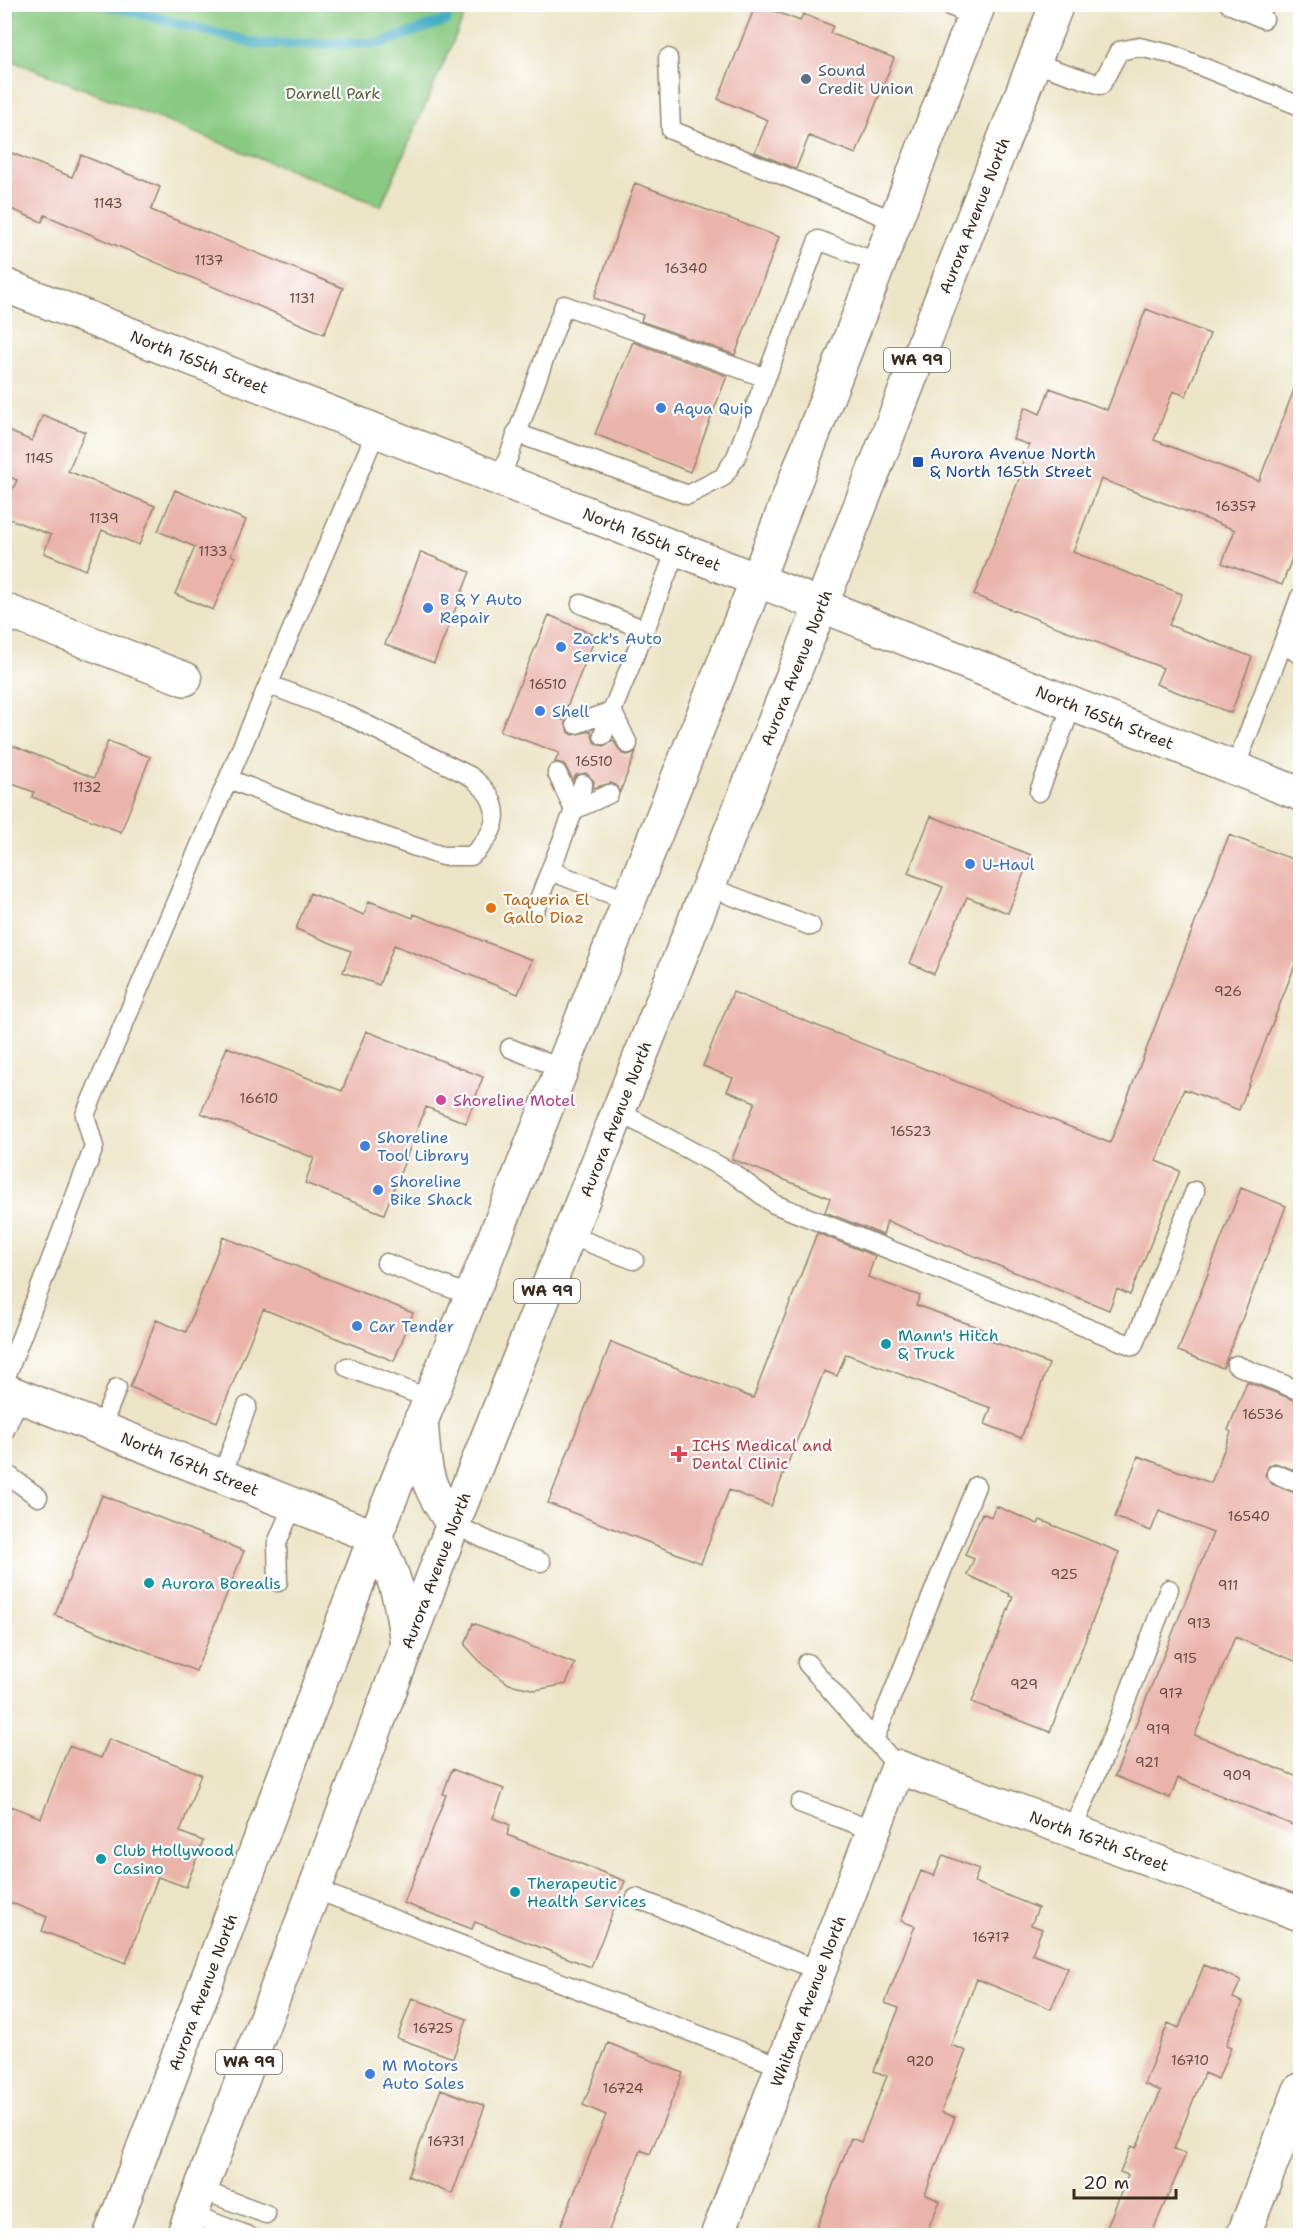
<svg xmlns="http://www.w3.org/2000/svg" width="1305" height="2240" viewBox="0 0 1305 2240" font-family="'Shantell Sans',sans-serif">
<rect width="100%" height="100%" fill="#fff"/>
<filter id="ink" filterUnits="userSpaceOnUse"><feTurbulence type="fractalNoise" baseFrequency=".0167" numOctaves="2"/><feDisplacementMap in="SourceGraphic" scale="12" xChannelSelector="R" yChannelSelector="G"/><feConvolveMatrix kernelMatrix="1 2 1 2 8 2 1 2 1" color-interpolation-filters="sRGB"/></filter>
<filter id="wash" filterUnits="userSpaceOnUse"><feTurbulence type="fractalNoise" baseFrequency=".008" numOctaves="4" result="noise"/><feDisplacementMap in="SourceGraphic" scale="24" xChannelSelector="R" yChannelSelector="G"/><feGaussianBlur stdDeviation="1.35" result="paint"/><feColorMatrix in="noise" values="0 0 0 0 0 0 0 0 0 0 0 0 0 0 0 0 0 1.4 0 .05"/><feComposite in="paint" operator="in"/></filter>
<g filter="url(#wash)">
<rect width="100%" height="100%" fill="#ece4c6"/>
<path fill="#89ca82" stroke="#627a50" stroke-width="1.5" d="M 16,5 L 16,4 L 469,5 L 381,206 L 5,58 L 5,35 Z"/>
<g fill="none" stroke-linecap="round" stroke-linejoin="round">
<path stroke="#46adc6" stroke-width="10" d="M 103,4 L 258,44 L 381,43 L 447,20"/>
</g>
<g id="blocks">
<path fill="#eab4aa" d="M 756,4 L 800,21 L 803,14 L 833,26 L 830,33 L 894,58 L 856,154 L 809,136 L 796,169 L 755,152 L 768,120 L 718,99 Z
M 4,150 L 72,177 L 81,155 L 160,187 L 151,210 L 343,288 L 324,334 L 45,215 L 42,222 L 4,206 Z
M 635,183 L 779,237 L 735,355 L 641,321 L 643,315 L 594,298 Z
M 1146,309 L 1210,334 L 1186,396 L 1173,391 L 1154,440 L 1259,481 L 1298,379 L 1300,379 L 1300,536 L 1282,585 L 1222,563 L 1235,530 L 1101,479 L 1073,552 L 1182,594 L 1169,625 L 1252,657 L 1231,713 L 1156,684 L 1163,668 L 974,595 L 1022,471 L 1020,470 L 1029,445 L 1013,439 L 1025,407 L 1040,414 L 1050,388 L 1107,410 Z
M 633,342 L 727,376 L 690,472 L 595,434 Z
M 43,415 L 85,432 L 68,471 L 155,506 L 139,545 L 102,530 L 86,570 L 44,553 L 51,535 L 4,517 L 4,509 L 17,480 L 4,475 L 4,429 L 32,441 Z
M 175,490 L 246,520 L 231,555 L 235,557 L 213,610 L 175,594 L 195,547 L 158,531 Z
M 421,552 L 470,572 L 434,663 L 385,644 Z
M 549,615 L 596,636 L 562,719 L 565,721 L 568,732 L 573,735 L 591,731 L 594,742 L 599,745 L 605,746 L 613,740 L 622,754 L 628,755 L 636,752 L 620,792 L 616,785 L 611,783 L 593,788 L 594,781 L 586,773 L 576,775 L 573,780 L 564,764 L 555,762 L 559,753 L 500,731 Z
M 108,741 L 150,757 L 121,832 L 32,797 L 34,792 L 4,781 L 4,742 L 94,778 Z
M 931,816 L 1031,855 L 1008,913 L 967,897 L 934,974 L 910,963 L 943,887 L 908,873 Z
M 1229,835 L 1300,862 L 1300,952 L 1239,1110 L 1184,1089 L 1156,1161 L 1180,1171 L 1130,1295 L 1117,1289 L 1109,1310 L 887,1221 L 883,1235 L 825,1212 L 830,1198 L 732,1159 L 755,1102 L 727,1091 L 733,1078 L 703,1066 L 733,992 L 1110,1143 Z
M 310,893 L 364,915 L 369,901 L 413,918 L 414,914 L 532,960 L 518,994 L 394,945 L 379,985 L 343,972 L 351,951 L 296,929 Z
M 366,1031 L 483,1077 L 466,1123 L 426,1107 L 384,1214 L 305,1183 L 314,1158 L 201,1113 L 227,1047 L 342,1091 Z
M 1241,1188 L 1286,1206 L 1223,1368 L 1178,1351 Z
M 817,1233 L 875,1256 L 868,1277 L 920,1296 L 916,1305 L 983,1329 L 979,1336 L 1049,1364 L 1021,1438 L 985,1424 L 991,1408 L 846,1354 L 837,1376 L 824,1371 L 771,1506 L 729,1490 L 701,1563 L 548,1503 L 611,1342 L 753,1398 Z
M 223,1237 L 413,1313 L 394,1361 L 263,1309 L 217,1422 L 130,1387 L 156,1320 L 186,1332 Z
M 1247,1382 L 1300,1402 L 1300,1472 L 1275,1463 L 1269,1465 L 1265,1475 L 1272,1484 L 1300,1495 L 1300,1663 L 1235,1637 L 1195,1735 L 1300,1778 L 1300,1828 L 1178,1778 L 1170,1798 L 1115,1776 L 1213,1533 L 1159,1511 L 1151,1531 L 1115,1517 L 1138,1456 L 1211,1483 L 1231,1432 L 1228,1430 Z
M 102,1495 L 244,1551 L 196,1671 L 55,1615 Z
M 996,1506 L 1038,1524 L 1040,1520 L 1119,1552 L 1050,1732 L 972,1702 L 1013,1597 L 1009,1596 L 1010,1594 L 967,1575 L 974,1559 L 965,1555 L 982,1513 L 991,1517 Z
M 473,1623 L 575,1664 L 566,1684 L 536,1690 L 509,1684 L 483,1665 L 465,1645 Z
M 109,1739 L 201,1774 L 180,1832 L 203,1841 L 186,1887 L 158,1877 L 126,1963 L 42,1931 L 47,1917 L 4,1900 L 4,1823 L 11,1806 L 41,1818 L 69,1746 L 101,1758 Z
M 452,1769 L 504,1789 L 493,1818 L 510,1825 L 507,1835 L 625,1881 L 591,1967 L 475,1922 L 472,1929 L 404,1903 L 446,1795 L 443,1794 Z
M 943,1855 L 979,1869 L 974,1882 L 1038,1908 L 1031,1925 L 1042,1929 L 1032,1954 L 1068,1968 L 1051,2009 L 977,1979 L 951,2045 L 966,2051 L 941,2112 L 955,2117 L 925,2194 L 940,2201 L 925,2235 L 814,2235 L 851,2138 L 861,2142 L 887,2076 L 874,2071 L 899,2008 L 885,2003 L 915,1926 L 901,1921 L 921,1871 L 934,1876 Z
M 1204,1965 L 1241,1980 L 1233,1998 L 1243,2002 L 1226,2045 L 1231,2047 L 1218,2079 L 1204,2073 L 1174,2149 L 1186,2154 L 1151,2235 L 1104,2235 L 1128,2175 L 1120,2172 L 1131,2146 L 1136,2148 L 1161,2091 L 1144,2084 L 1168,2023 L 1179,2028 Z
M 412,1998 L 467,2019 L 453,2058 L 397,2038 Z
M 608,2043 L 683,2073 L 650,2154 L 641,2150 L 607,2235 L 557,2235 L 606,2115 L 583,2105 Z
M 441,2089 L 485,2106 L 452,2194 L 408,2176 Z"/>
</g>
</g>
<g filter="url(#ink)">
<use href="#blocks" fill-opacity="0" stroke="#948772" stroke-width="1.5"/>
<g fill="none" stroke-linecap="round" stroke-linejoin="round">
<g stroke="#948772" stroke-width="21">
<path id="service" d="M 945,4 L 974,16
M 1229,4 L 1264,19
M 668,58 L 671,130 L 895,221
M 1034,63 L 1101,85 L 1119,51 L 1139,47 L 1170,54 L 1300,106
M 516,433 L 688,495 L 723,477 L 736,457 L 818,240 L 879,263
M 500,480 L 564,305 L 766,378
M 645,630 L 677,548
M 1283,643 L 1300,597
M 576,724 L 612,711 L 645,630 L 581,604
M 603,735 L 612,711 L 628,744
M 1235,768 L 1283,643 L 1300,655
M 557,773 L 574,810 L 583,784
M 229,779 L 304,809 L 442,856 L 471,856 C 502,828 504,802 470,776 L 343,713 L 270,685
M 1039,792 L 1073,703
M 609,794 L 574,810 L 550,871 L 629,901
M 709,887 L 811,926
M 534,912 L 550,871
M 510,1048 L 562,1069
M 619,1112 L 734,1174 L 774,1204 L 1133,1346 L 1195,1191
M 569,1235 L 634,1260
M 386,1263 L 471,1296
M 1236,1365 L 1300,1391
M 347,1367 L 430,1399
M 4,1382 L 94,1147 L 85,1115 L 376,432
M 101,1428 L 117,1388
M 4,1432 L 20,1396
M 4,1472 L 38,1497
M 1276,1474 L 1300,1484
M 222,1476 L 247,1406
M 453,1524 L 501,1547 L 541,1562
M 278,1582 L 277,1543 L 293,1505
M 807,1663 L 898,1767
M 874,1740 L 976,1486
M 800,1803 L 874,1831
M 1072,1830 L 1108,1747 L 1169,1589
M 314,1889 L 783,2067
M 636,1898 L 820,1971
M 201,2190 L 266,2214
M 191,2214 L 249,2236"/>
</g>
<g stroke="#948772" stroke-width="36">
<g id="minor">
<path id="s1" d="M 4,285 L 757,580"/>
<path d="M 4,610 L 185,679"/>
<path id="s2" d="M 4,1390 L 375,1537"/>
<path id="s3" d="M 717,2236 L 898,1767 L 1300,1914"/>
<path d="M 1243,2236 L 1300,2090"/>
</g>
</g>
<g stroke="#948772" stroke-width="36">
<g id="tertiary">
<path id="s4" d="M 757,580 L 1300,794"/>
</g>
</g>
<g stroke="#948772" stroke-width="36">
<path id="primary" d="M 421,1419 C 425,1470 423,1481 453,1524
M 375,1537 C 396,1578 402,1600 407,1646"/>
</g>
<g stroke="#948772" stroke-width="36">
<g id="trunk">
<path id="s5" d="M 110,2236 L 375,1537 L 757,580 L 979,4"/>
<path id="s6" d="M 183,2236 L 453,1524 L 822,603 L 1057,4"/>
</g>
</g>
<use href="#service" stroke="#fff" stroke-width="18"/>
<use href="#minor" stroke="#fff" stroke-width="33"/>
<use href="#tertiary" stroke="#fff" stroke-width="33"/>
<use href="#primary" stroke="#fff" stroke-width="33"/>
<use href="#trunk" stroke="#fff" stroke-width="33"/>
</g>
</g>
<circle fill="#5c6f8a" stroke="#fff" stroke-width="2" cx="806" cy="79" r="6"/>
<g fill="#3f7fe0" stroke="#fff" stroke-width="2">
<circle cx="661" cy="408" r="6"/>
<circle cx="428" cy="608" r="6"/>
<circle cx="561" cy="647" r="6"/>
<circle cx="540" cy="711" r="6"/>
<circle cx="970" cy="864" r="6"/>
<circle cx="365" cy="1146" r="6"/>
<circle cx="378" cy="1190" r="6"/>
<circle cx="357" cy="1326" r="6"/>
<circle cx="370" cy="2074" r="6"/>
</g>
<rect fill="#1a4fb4" stroke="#fff" stroke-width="2" x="912" y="456" width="12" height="12" rx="3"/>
<circle fill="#e8710a" stroke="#fff" stroke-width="2" cx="491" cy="908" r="6"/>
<circle fill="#d1479c" stroke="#fff" stroke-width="2" cx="441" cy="1100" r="6"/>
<g fill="#0f9aa8" stroke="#fff" stroke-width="2">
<circle cx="886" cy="1344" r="6"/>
<circle cx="149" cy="1583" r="6"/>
<circle cx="101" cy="1859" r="6"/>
<circle cx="515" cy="1892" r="6"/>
</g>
<path fill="#e0444e" stroke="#fff" stroke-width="2" d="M676 1445h6v6h6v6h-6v6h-6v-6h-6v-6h6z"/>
<g text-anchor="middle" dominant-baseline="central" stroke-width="4.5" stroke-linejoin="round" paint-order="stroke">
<g font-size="14" fill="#674c41">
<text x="108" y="203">1143</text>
<text x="209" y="260">1137</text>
<text x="686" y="268">16340</text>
<text x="302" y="298">1131</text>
<text x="39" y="458">1145</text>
<text x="1236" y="506">16357</text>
<text x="104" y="518">1139</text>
<text x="213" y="551">1133</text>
<text x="548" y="684">16510</text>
<text x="594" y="761">16510</text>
<text x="87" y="787">1132</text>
<text x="1228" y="991">926</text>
<text x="259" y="1098">16610</text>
<text x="911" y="1131">16523</text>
<text x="1263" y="1414">16536</text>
<text x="1249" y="1516">16540</text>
<text x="1064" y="1574">925</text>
<text x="1228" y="1585">911</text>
<text x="1199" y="1623">913</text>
<text x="1185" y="1658">915</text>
<text x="1024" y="1684">929</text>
<text x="1171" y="1693">917</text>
<text x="1158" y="1729">919</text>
<text x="1147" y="1762">921</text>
<text x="1237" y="1775">909</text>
<text x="991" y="1937">16717</text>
<text x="433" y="2028">16725</text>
<text x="1190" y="2060">16710</text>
<text x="920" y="2061">920</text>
<text x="623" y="2088">16724</text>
<text x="446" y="2141">16731</text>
</g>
<g fill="#fff" stroke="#766a62" stroke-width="1.5">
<rect x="884" y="348" width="66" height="24" rx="4.5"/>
<rect x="514" y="1279" width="66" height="24" rx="4.5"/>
<rect x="216" y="2050" width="66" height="24" rx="4.5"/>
</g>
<g font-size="15" font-weight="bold" fill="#3b2a1e">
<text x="917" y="360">WA 99</text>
<text x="547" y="1291">WA 99</text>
<text x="249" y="2062">WA 99</text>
</g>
<g font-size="16" fill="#4e5e75" stroke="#fff" text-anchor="start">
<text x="818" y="70">Sound<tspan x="818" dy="18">Credit Union</tspan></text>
</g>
<g font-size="16" fill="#566241" stroke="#fff">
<text x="333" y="93">Darnell Park</text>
</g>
<g font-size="16" fill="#3b2a1e" stroke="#fff">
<text stroke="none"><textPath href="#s6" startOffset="2170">Aurora Avenue North</textPath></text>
<text stroke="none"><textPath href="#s1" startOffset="210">North 165th Street</textPath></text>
<text stroke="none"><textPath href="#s1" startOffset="696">North 165th Street</textPath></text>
<text stroke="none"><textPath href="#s6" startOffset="1684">Aurora Avenue North</textPath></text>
<text stroke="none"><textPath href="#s4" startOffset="374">North 165th Street</textPath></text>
<text stroke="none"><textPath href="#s6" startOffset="1198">Aurora Avenue North</textPath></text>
<text stroke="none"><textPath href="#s2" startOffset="200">North 167th Street</textPath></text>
<text stroke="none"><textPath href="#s6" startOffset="712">Aurora Avenue North</textPath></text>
<text stroke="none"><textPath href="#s3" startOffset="717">North 167th Street</textPath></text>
<text stroke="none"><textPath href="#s5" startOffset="261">Aurora Avenue North</textPath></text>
<text stroke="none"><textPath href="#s3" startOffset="252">Whitman Avenue North</textPath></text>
</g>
<g font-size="16" fill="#366cbe" stroke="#fff" text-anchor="start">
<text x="673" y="408">Aqua Quip</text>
<text x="440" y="599">B &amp; Y Auto<tspan x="440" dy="18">Repair</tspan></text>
<text x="573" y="638">Zack's Auto<tspan x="573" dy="18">Service</tspan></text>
<text x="552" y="711">Shell</text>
<text x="982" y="864">U-Haul</text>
<text x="377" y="1137">Shoreline<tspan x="377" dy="18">Tool Library</tspan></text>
<text x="390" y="1181">Shoreline<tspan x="390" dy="18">Bike Shack</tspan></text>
<text x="369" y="1326">Car Tender</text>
<text x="382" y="2065">M Motors<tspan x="382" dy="18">Auto Sales</tspan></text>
</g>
<g font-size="16" fill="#164399" stroke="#fff" text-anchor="start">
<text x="930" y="453">Aurora Avenue North<tspan x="930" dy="18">&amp; North 165th Street</tspan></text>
</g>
<g font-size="16" fill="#c56008" stroke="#fff" text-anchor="start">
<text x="503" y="899">Taqueria El<tspan x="503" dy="18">Gallo Diaz</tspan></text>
</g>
<g font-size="16" fill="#b23c85" stroke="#fff" text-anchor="start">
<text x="453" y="1100">Shoreline Motel</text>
</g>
<g font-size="16" fill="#0d838f" stroke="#fff" text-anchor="start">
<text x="898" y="1335">Mann's Hitch<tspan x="898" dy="18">&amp; Truck</tspan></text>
<text x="161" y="1583">Aurora Borealis</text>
<text x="113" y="1850">Club Hollywood<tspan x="113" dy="18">Casino</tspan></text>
<text x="527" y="1883">Therapeutic<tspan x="527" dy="18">Health Services</tspan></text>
</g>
<g font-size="16" fill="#be3a42" stroke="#fff" text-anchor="start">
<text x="692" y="1445">ICHS Medical and<tspan x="692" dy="18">Dental Clinic</tspan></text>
</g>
</g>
<rect width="1305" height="2240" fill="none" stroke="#fff" stroke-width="24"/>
<path d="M1074 2189v9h102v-9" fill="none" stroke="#3b2a1e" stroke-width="3"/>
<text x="1083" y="2189" font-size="18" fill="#3b2a1e" stroke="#ffffff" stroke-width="4.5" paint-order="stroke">20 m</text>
</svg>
